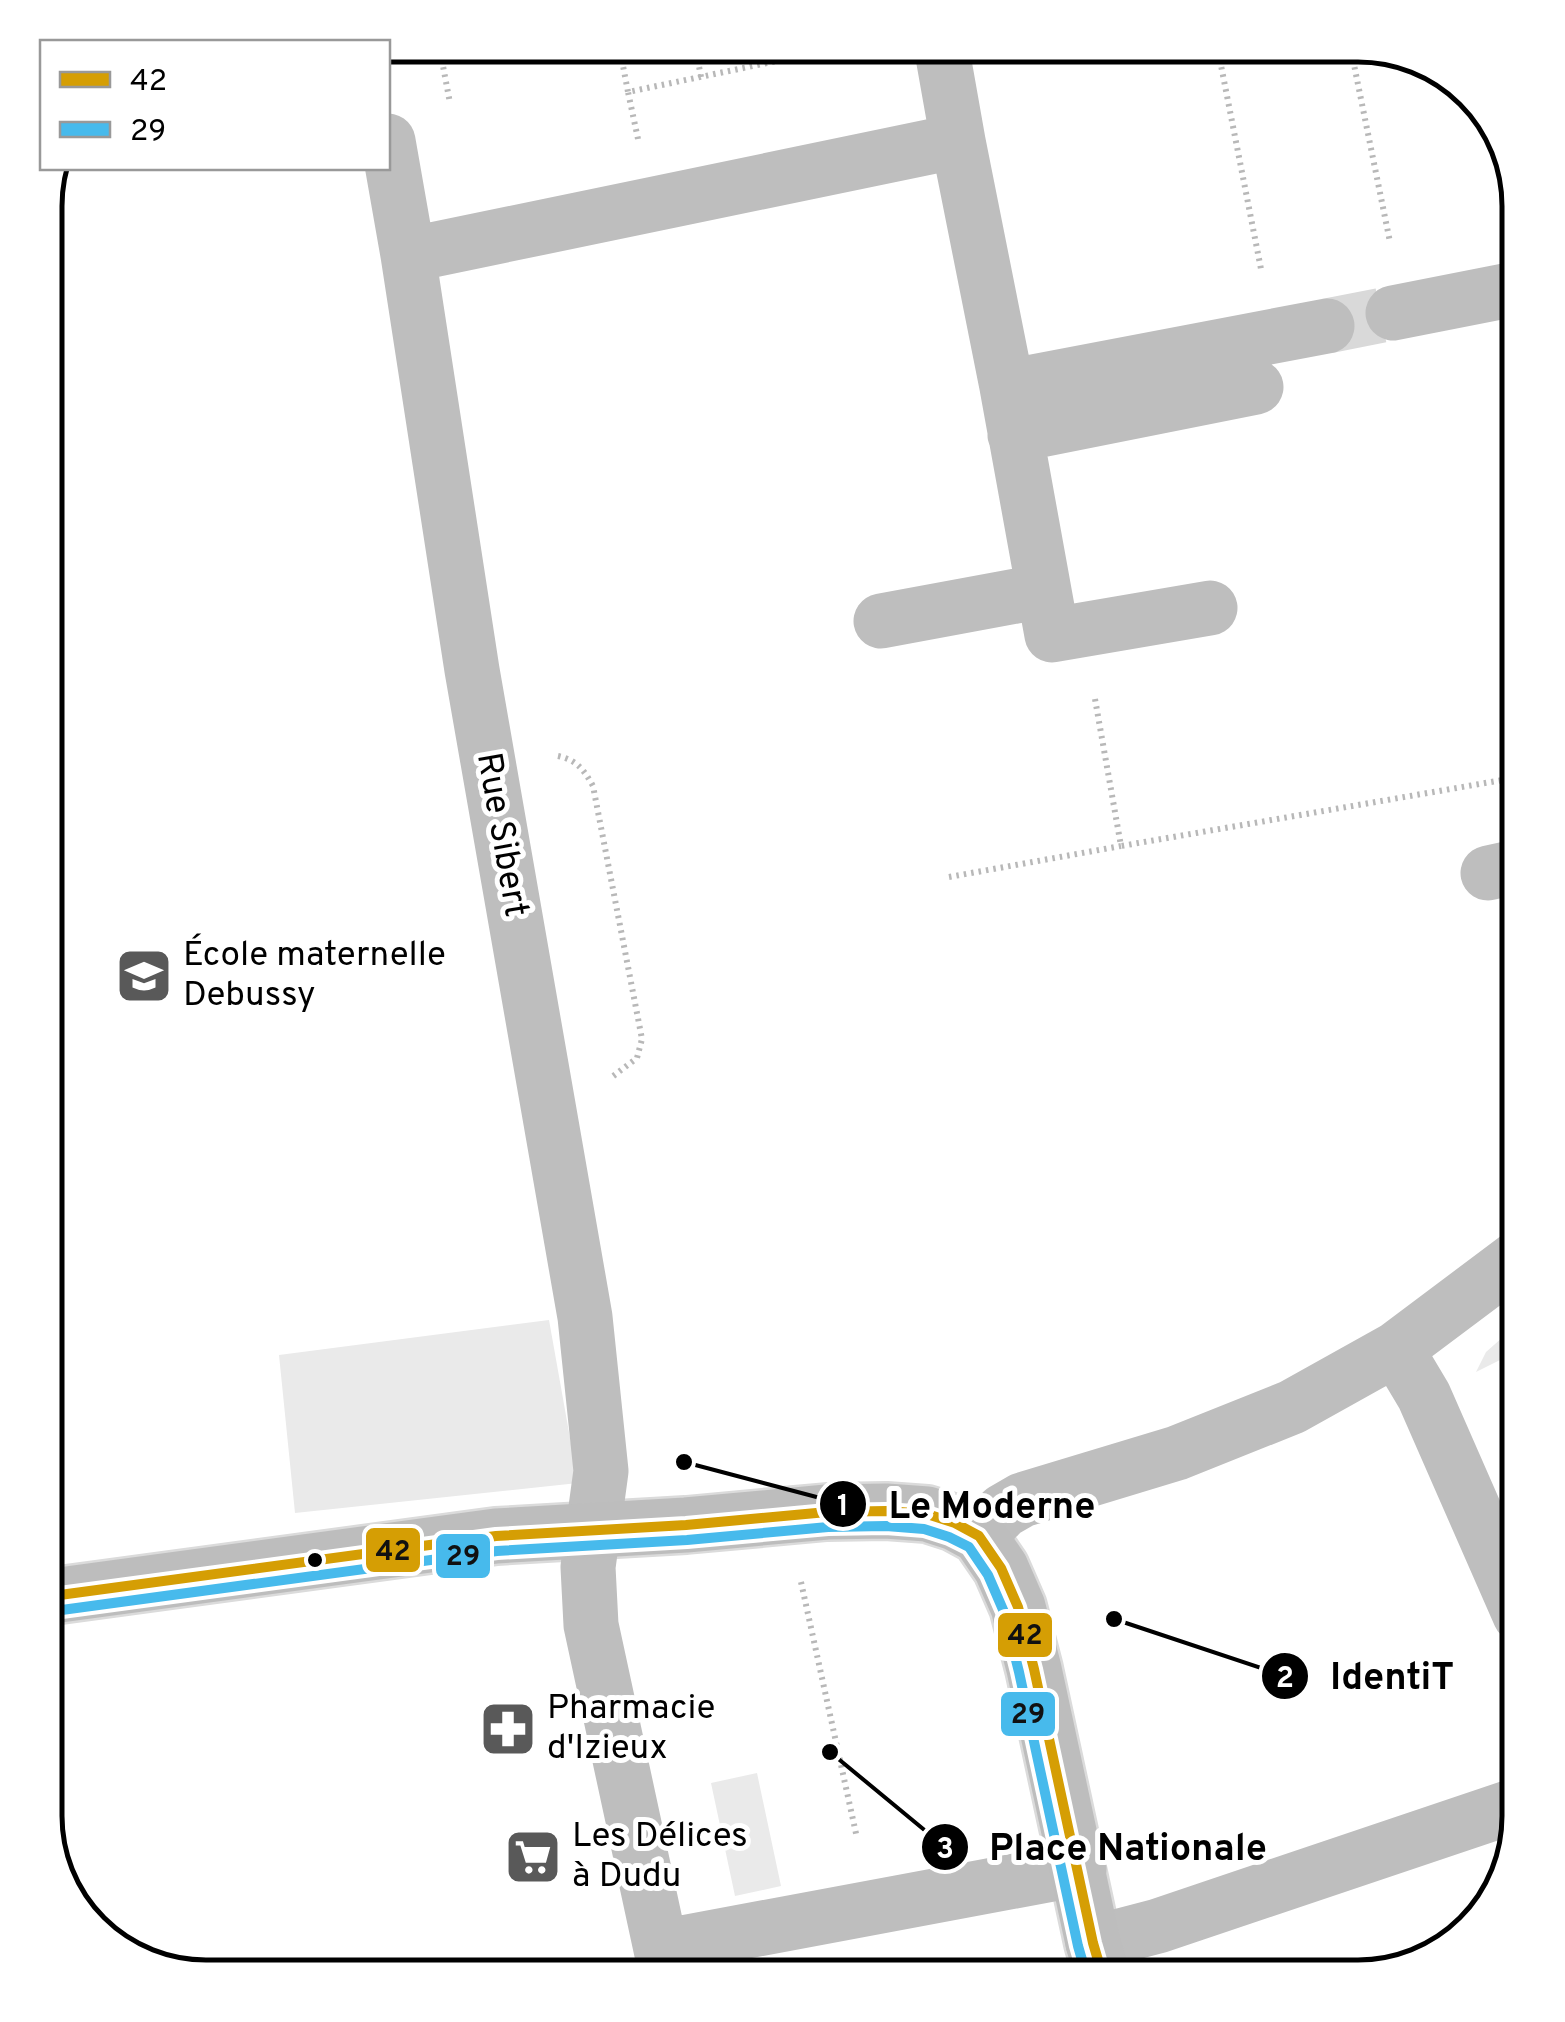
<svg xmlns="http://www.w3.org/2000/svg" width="1565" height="2022" viewBox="0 0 1565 2022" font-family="Overpass,sans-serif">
<rect width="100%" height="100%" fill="#fff"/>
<path fill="#eaeaea" d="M 549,1320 L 578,1483 L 295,1513 L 279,1355 Z
M 1520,1322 L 1520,1350 L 1476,1372 L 1486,1352 Z
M 757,1773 L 781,1886 L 735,1896 L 711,1783 Z"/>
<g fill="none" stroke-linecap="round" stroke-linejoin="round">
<path stroke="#d9d9d9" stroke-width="55" stroke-dasharray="55 28" stroke-linecap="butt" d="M 1327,326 L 1393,313"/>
<g stroke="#dbdbdb" stroke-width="60">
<path id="major" d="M 45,1597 L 496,1536 L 686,1525 L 827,1512 L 886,1511 L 927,1514 L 955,1523 L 979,1536 L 1001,1568 L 1018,1607 L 1034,1669 L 1093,1943 L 1103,1977"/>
</g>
<path stroke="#b8b8b8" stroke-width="6" stroke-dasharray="2.5 5" stroke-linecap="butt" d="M 439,45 L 450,103
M 619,45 L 628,92
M 695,45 L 701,77
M 1217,45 L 1261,269
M 1350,45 L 1390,242
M 638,139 L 628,92 L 854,45
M 1514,401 L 1520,431
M 1095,699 L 1121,846 L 1520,777
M 558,756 C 577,760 584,770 593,786 L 642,1039 L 637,1058 L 612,1077
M 949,877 L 1121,846
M 801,1582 L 857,1838"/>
<path stroke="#bebebe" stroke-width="55" d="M 941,45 L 958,141
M 388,141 L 408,255 L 472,670 L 585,1317 L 601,1471 L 588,1567 L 591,1625 L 667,1977
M 408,255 L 958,141 L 1007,387 L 1327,326
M 1393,313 L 1520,288
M 1007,387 L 1052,635 L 1210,608
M 1015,435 L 1256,387
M 881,621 L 1043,591
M 1488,873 L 1520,866
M 1396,1349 L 1424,1396 L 1520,1615
M 979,1536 L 1003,1511 L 1022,1500 L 1177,1453 L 1292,1407 L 1396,1349 L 1520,1256
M 1093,1943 L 1158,1926 L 1520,1804
M 661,1947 L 1079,1869"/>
<use href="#major" stroke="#bdbdbd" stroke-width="55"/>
<g stroke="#fff" stroke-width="18">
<path id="bus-1" d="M 45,1597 L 496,1536 L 686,1525 L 827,1512 L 886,1511 L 927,1514 L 955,1523 L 979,1536 L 1001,1568 L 1018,1607 L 1034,1669 L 1093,1943 L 1103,1977"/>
</g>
<g stroke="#fff" stroke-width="18">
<path id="bus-2" d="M 47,1612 L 497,1551 L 687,1540 L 828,1527 L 886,1526 L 924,1529 L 949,1537 L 969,1547 L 988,1575 L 1004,1612 L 1019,1672 L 1078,1946 L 1087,1977"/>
</g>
<use href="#bus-1" stroke="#d59e04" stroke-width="10"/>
<use href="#bus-2" stroke="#47baec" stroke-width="10"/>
</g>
<defs>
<g id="school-square" transform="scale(2.875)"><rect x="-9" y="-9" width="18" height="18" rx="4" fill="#595959" stroke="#fff"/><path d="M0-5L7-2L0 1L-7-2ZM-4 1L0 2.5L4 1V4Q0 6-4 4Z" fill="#fff"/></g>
<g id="pharmacy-square" transform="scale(2.875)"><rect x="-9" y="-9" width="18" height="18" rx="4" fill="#595959" stroke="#fff"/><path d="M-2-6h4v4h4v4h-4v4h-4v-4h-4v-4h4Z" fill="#fff"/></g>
<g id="supermarket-square" transform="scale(2.875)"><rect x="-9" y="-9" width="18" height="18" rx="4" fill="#595959" stroke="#fff"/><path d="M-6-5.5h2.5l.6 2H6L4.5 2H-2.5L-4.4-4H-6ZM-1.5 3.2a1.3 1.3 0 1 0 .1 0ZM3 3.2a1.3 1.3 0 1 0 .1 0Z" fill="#fff"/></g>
</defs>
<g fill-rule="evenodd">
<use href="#school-square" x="144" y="976"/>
<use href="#pharmacy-square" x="508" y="1729"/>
<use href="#supermarket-square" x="533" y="1857"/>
</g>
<circle fill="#000" stroke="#fff" stroke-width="4" cx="315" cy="1560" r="9"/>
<g text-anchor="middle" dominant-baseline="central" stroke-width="10" stroke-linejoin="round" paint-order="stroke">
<g font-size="35" fill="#000" stroke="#fff">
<text transform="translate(501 835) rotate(80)">Rue Sibert</text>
</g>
<g font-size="35" fill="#000" stroke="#fff" text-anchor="start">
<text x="183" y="956">École maternelle<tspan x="183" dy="40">Debussy</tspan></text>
<text x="547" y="1709">Pharmacie<tspan x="547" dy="40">d'Izieux</tspan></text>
<text x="572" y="1837">Les Délices<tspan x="572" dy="40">à Dudu</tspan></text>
</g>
</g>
<path d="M0 0H1565V2022H0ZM206 62H1358A144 144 0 0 1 1502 206V1816A144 144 0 0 1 1358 1960H206A144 144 0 0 1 62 1816V206A144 144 0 0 1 206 62Z" fill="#fff" fill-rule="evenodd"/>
<path fill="none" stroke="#000" stroke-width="5" d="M206 62H1358A144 144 0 0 1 1502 206V1816A144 144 0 0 1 1358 1960H206A144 144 0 0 1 62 1816V206A144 144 0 0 1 206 62Z"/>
<path fill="none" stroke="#000" stroke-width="4" d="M684 1462L843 1504M1114 1619L1285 1676M830 1752L945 1847"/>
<g fill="#000" stroke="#fff" stroke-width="4">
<circle cx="684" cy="1462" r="10"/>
<circle cx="1114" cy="1619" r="10"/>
<circle cx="830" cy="1752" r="10"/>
<circle cx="843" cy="1504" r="25"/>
<circle cx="1285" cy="1676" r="25"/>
<circle cx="945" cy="1847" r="25"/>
</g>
<g font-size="30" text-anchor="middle" font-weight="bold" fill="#fff">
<text x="843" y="1515">1</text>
<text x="1285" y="1687">2</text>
<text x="945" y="1858">3</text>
</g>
<g font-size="38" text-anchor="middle" font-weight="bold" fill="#000" stroke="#fff" stroke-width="10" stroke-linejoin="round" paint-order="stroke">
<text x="992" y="1518">Le Moderne</text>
<text x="1392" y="1689">IdentiT</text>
<text x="1128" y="1860">Place Nationale</text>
</g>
<g stroke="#fff" stroke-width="4">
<rect x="364" y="1526" width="58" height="48" rx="10" fill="#d59e04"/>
<rect x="434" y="1532" width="58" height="48" rx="10" fill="#47baec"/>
<rect x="996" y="1611" width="58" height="48" rx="10" fill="#d59e04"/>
<rect x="999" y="1690" width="58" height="48" rx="10" fill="#47baec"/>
</g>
<g font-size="28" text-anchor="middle" font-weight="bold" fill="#111">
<text x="393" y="1560">42</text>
<text x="463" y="1565">29</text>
<text x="1025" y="1644">42</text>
<text x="1028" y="1723">29</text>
</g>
<rect x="40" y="40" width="350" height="130" fill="#ffffff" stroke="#999999" stroke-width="2.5"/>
<rect x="60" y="72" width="50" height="15" fill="#d59e04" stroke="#999999" stroke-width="2.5"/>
<text x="130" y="90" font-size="30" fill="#000000">42</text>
<rect x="60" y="122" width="50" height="15" fill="#47baec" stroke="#999999" stroke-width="2.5"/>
<text x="130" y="140" font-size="30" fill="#000000">29</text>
</svg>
